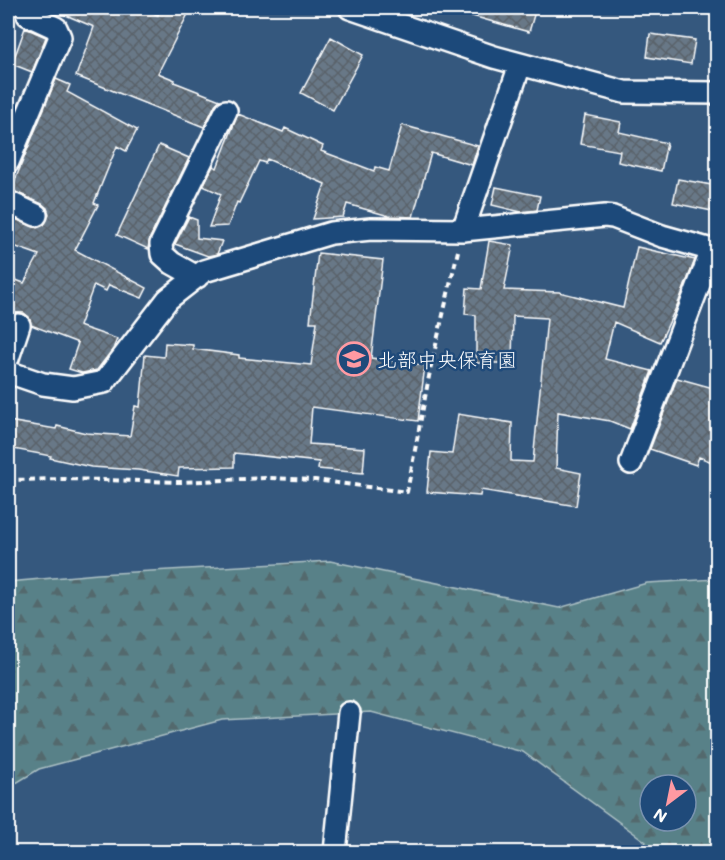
<svg xmlns="http://www.w3.org/2000/svg" width="725" height="860" viewBox="0 0 725 860" font-family="Mali,'Klee One',sans-serif">
<defs>
<pattern id="forest-firs" width="22" height="20" patternUnits="userSpaceOnUse" patternTransform="scale(1.5)"><rect width="22" height="20" fill="#598188"/><path d="M5 1l3.5 6h-7zM16 11l3.5 6h-7z" fill="#53696d"/></pattern>
<pattern id="building-cross-hatch" width="8" height="8" patternUnits="userSpaceOnUse" patternTransform="scale(1.5)"><rect width="8" height="8" fill="#677887"/><path d="M0 0l8 8M0 8l8-8" fill="none" stroke="#5a626a"/></pattern>
</defs>
<rect width="100%" height="100%" fill="#35587e"/>
<filter id="ink" filterUnits="userSpaceOnUse"><feTurbulence type="fractalNoise" baseFrequency=".0167" numOctaves="2"/><feDisplacementMap in="SourceGraphic" scale="12" xChannelSelector="R" yChannelSelector="G"/><feConvolveMatrix kernelMatrix="1 2 1 2 8 2 1 2 1" color-interpolation-filters="sRGB"/></filter>
<g filter="url(#ink)">
<path fill="url(#forest-firs)" stroke="#acc0c4" stroke-width="1.5" fill-rule="evenodd" d="M 330,561 L 559,608 L 647,583 L 717,579 L 717,852 L 639,852 L 646,842 L 523,752 L 371,712 L 222,720 L 39,769 L 8,788 L 8,582 L 98,574 ZM 650,785 L 686,785 L 686,821 L 650,821 Z"/>
<path fill="url(#building-cross-hatch)" stroke="#fff" stroke-width="1.5" d="M 49,8 L 140,8 L 158,15 L 162,8 L 191,8 L 158,73 L 175,80 L 174,82 L 220,100 L 215,105 L 204,127 L 76,76 L 94,27 Z
M 459,8 L 536,8 L 529,32 L 458,12 Z
M 25,28 L 46,37 L 32,72 L 12,64 Z
M 650,34 L 695,40 L 691,64 L 647,57 Z
M 331,37 L 363,55 L 333,110 L 301,93 Z
M 56,79 L 70,85 L 67,92 L 137,130 L 126,151 L 117,146 L 94,203 L 98,205 L 75,250 L 147,288 L 142,298 L 109,285 L 106,291 L 94,285 L 79,326 L 117,339 L 113,349 L 97,370 L 82,373 L 69,369 L 78,343 L 31,325 L 29,317 L 24,313 L 16,313 L 8,317 L 8,277 L 24,283 L 39,255 L 8,244 L 8,216 L 37,228 L 44,225 L 49,214 L 47,208 L 42,204 L 11,190 Z
M 238,114 L 283,132 L 285,128 L 323,146 L 321,151 L 374,171 L 375,167 L 389,171 L 402,125 L 478,146 L 472,165 L 431,153 L 413,217 L 389,216 L 347,204 L 343,217 L 313,219 L 325,184 L 267,159 L 265,163 L 259,161 L 239,203 L 237,202 L 228,226 L 209,227 L 221,194 L 203,186 L 213,166 L 217,168 Z
M 585,115 L 621,122 L 619,132 L 667,143 L 661,171 L 618,162 L 620,151 L 580,144 Z
M 159,145 L 189,158 L 150,238 L 148,249 L 117,235 Z
M 678,179 L 717,186 L 717,212 L 673,203 Z
M 496,187 L 540,196 L 537,210 L 521,212 L 492,205 Z
M 189,217 L 197,220 L 197,238 L 222,241 L 217,254 L 208,256 L 175,244 Z
M 489,241 L 513,245 L 504,290 L 559,292 L 623,308 L 637,247 L 695,260 L 679,301 L 660,342 L 614,322 L 605,359 L 652,371 L 630,429 L 610,421 L 558,412 L 556,468 L 581,473 L 576,506 L 481,490 L 480,496 L 427,492 L 431,452 L 452,454 L 458,414 L 512,423 L 511,461 L 533,462 L 547,318 L 513,316 L 512,363 L 476,363 L 476,315 L 465,314 L 467,288 L 481,289 Z
M 318,253 L 383,260 L 371,358 L 425,365 L 418,421 L 312,407 L 309,444 L 365,448 L 363,473 L 318,469 L 319,462 L 234,453 L 234,467 L 179,468 L 178,476 L 138,470 L 91,467 L 50,458 L 51,456 L 8,448 L 8,421 L 56,429 L 57,426 L 86,433 L 130,436 L 135,406 L 140,407 L 145,355 L 164,357 L 165,343 L 193,345 L 193,349 L 239,355 L 239,358 L 311,365 L 317,322 L 310,322 Z
M 677,378 L 717,389 L 717,421 L 711,437 L 717,439 L 717,464 L 699,457 L 696,465 L 650,449 Z"/>
<g fill="none" stroke-linecap="round" stroke-linejoin="round">
<g stroke="#fff" stroke-width="26">
<path id="minor" d="M 350,8 L 494,57 L 624,92 L 718,93
M 8,162 L 60,37 L 56,28 L 28,15 L 25,8
M 8,202 L 36,215
M 463,230 L 520,65
M 197,277 L 172,263 L 162,254 L 161,244 L 226,111
M 8,358 L 19,325
M 8,372 L 43,384 L 73,388 L 104,382 L 168,299 L 204,271 L 331,233 L 371,229 L 463,230 L 605,216 L 613,217 L 662,236 L 712,250 L 631,463
M 335,852 L 349,713"/>
</g>
<path stroke="#fff" stroke-width="4" stroke-dasharray="6 4.5" stroke-linecap="butt" d="M 8,480 L 65,479 L 180,482 L 268,478 L 315,480 L 407,492 L 431,366 L 458,251"/>
<use href="#minor" stroke="#1f4a7a" stroke-width="21"/>
</g>
</g>
<defs>
<g id="school-ring" transform="scale(1.725)"><circle r="9.5" fill="#1f4a7a" stroke="#ff9aa2" stroke-width="1.5"/><path d="M0-5L7-2L0 1L-7-2ZM-4 1L0 2.5L4 1V4Q0 6-4 4Z" fill="#ff9aa2"/></g>
</defs>
<g fill-rule="evenodd">
<use href="#school-ring" x="354" y="359"/>
</g>
<g text-anchor="middle" dominant-baseline="central" stroke-width="5" stroke-linejoin="round" paint-order="stroke">
<g font-size="20" fill="#fff" stroke="#1f4a7a" text-anchor="start">
<text x="377" y="359">北部中央保育園</text>
</g>
</g>
<rect width="725" height="860" fill="none" stroke="#1f4a7a" stroke-width="30"/>
<rect x="15" y="15" width="695" height="830" fill="none" stroke="#fff" stroke-width="2" filter="url(#ink)"/>
<g transform="translate(668 803) rotate(212)"><circle r="28" fill="#1f4a7a" stroke="#7992af" stroke-width="1.5"/>
<path d="M0-4.5L10 22L0 15L-10 22Z" fill="#ff9aa2"/>
<text y="-9" font-size="16" font-weight="bold" text-anchor="middle" fill="#ffffff">N</text>
</g>
</svg>
